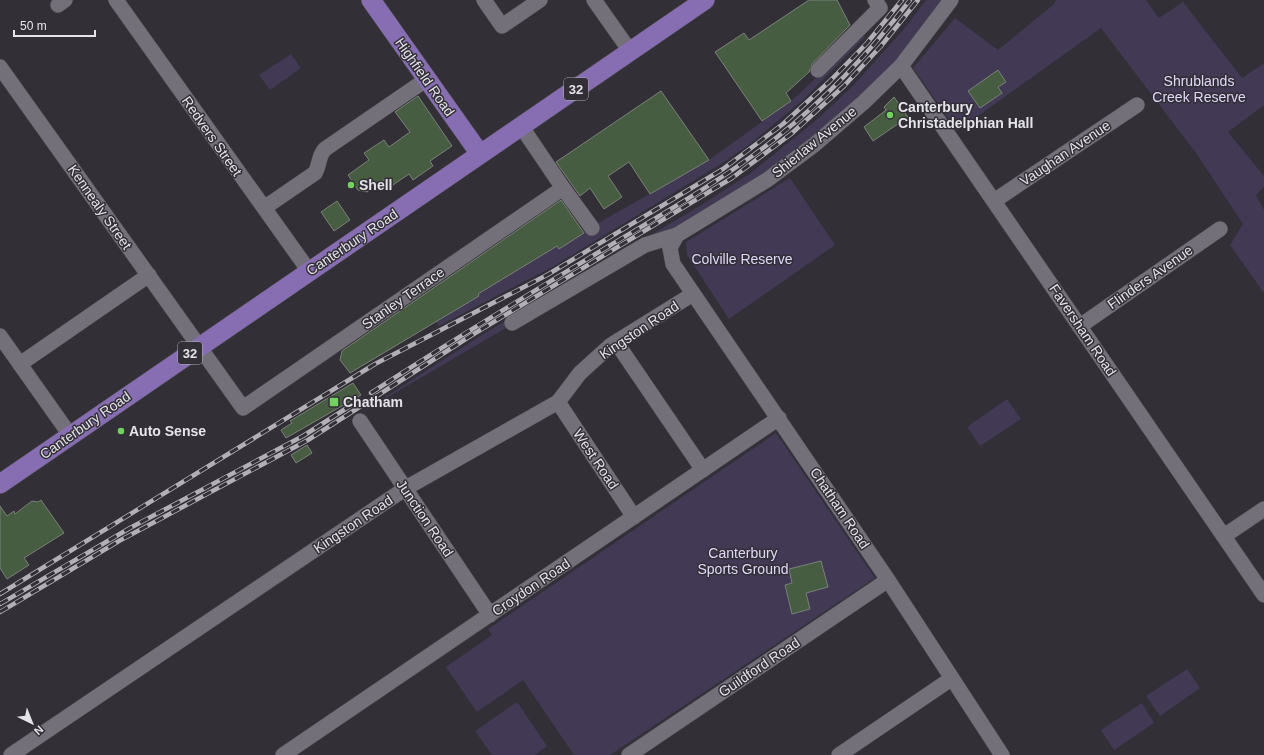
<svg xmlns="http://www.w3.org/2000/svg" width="1264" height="755" viewBox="0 0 1264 755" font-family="Arial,sans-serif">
<rect width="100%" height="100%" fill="#322f37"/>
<path fill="#423955" d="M 926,0 L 945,0 L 893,68 L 801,149 L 720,202 L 349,420 L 485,333 L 703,204 L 752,172 L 815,121 L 851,88 L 904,29 Z
M 1056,0 L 1146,0 L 1159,18 L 1183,2 L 1242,78 L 1263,64 L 1264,65 L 1264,105 L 1228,132 L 1264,176 L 1264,187 L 1256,195 L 1264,210 L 1264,293 L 1230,245 L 1243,224 L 1196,153 L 1101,28 L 957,131 L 913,68 L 955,18 L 998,50 L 1053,5 Z
M 863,35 L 865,37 L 804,99 L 749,145 L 721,164 L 554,266 L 439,326 L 436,322 L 479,296 L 478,294 L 557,246 L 559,249 L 595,225 L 709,160 L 791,101 Z
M 291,54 L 301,68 L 270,90 L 259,75 Z
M 790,178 L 835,245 L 729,319 L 687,255 L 686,242 Z
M 1007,399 L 1021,419 L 980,446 L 967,427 Z
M 776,433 L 875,578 L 610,755 L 574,755 L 523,680 L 477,712 L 446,667 L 492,635 L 488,629 Z
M 1187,669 L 1200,688 L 1160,716 L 1146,696 Z
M 517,702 L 547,746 L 535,755 L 492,755 L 475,731 Z
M 1142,703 L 1154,723 L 1114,750 L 1101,730 Z"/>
<path fill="#475d42" stroke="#7a8179" d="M 809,0 L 837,0 L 850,25 L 812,64 L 809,72 L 786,93 L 791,101 L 762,121 L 715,52 L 744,33 L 749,40 Z
M 998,70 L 1006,82 L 998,87 L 1002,93 L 980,108 L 968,91 Z
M 661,91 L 709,160 L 650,194 L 629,162 L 608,176 L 622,197 L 604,209 L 590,188 L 580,196 L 556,162 Z
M 418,96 L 452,146 L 430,161 L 433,166 L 413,180 L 409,174 L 390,187 L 384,180 L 367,192 L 358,190 L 348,175 L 369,160 L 364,153 L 384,140 L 389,147 L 410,132 L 395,112 Z
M 894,97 L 908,117 L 873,141 L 864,127 L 886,110 L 884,107 Z
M 561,200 L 584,233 L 559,249 L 557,246 L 478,294 L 479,296 L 350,373 L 340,360 L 342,351 Z
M 337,201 L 350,220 L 334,231 L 321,212 Z
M 353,383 L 361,395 L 286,438 L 281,430 L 292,423 L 290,421 Z
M 307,445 L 312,453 L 296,463 L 291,455 Z
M 41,500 L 64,533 L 24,558 L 29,565 L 7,579 L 0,568 L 0,506 L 7,516 L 14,511 L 15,514 L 32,501 L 38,502 Z
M 821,561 L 828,587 L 806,593 L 810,609 L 792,614 L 785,585 L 792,583 L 789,569 Z"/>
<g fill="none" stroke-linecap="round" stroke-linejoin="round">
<g stroke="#4e4c53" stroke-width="16">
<path id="minor" d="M 116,0 L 309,271
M 484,0 L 502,26 L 540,0
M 594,0 L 630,51
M 951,0 L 901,66 L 864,102 L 814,145 L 767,180 L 677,235 L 670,248 L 673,264 L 888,580 L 1002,755
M 58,5 L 65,0
M 901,66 L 1264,595
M 0,67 L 243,408 L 563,188 L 521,126
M 818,70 L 880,8 L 875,0
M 563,188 L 592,228
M 994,201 L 1137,105
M 264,208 L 315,173 C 320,165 318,156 325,149 L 427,79
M 512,323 L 645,245 L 677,235
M 1080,326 L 1220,229
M 0,336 L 70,435
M 616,342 L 703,470
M 20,364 L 149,275
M 558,402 L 634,517
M 360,421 L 490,615
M 1224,536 L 1264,509
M 11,755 L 406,488 L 558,402 L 580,373 L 611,345 L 693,294
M 283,755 L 779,418
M 629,755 L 888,580
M 839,755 L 951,679"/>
</g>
<g stroke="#4e4c53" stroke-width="20">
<path id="major" d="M 371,0 L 480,154
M 0,484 L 705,0"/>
</g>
<use href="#minor" stroke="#737079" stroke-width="15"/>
<use href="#major" stroke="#876eb3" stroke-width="19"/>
<g stroke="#b2b0b6" stroke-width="4.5">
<path id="rail" d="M 371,393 C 449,342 529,294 609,246 C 666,212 724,179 776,138 C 827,98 871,51 910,0
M 0,594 L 375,364 L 547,275 L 723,169 L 783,124 L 829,82 L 867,43 L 902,0
M 0,604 L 130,528 L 303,436 L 350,406
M 0,612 L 119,541 L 308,440 L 472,335 L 732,178 L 791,134 L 844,86 L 881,46 L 918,0"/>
</g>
<use href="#rail" stroke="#322f37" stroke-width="3" stroke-dasharray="9" stroke-linecap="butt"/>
</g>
<g fill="#73d25d" stroke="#322f37" stroke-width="1.5">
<circle cx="890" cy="115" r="4"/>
<circle cx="351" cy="185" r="4"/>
<rect x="329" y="397" width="10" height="10" rx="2"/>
<circle cx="121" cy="431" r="4"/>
</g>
<g text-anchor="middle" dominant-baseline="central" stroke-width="3" stroke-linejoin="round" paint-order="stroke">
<g fill="#322f37" stroke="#afaeb4" stroke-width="1">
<rect x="564" y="78" width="24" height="22" rx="3"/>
<rect x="178" y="342" width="24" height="22" rx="3"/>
</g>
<g font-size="13" font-weight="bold" fill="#e5e4e9">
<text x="576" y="89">32</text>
<text x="190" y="353">32</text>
</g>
<g font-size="14" fill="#e5e4e9" stroke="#322f37">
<text transform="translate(425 77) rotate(55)">Highfield Road</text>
<text transform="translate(212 136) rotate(55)">Redvers Street</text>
<text transform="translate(814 142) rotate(-39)">Shierlaw Avenue</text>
<text transform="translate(1065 153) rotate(-34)">Vaughan Avenue</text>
<text transform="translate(100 207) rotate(55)">Kennealy Street</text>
<text transform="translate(352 242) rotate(-34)">Canterbury Road</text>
<text transform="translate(1150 277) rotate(-35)">Flinders Avenue</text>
<text transform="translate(403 298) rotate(-35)">Stanley Terrace</text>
<text transform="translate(639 330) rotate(-34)">Kingston Road</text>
<text transform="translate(1083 330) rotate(56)">Faversham Road</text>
<text transform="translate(85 425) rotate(-35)">Canterbury Road</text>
<text transform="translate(596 459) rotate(56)">West Road</text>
<text transform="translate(840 508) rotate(56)">Chatham Road</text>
<text transform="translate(425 518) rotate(56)">Junction Road</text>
<text transform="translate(353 524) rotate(-34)">Kingston Road</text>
<text transform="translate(531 587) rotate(-34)">Croydon Road</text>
<text transform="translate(759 667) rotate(-34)">Guildford Road</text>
</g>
<g font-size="14" fill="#e1d7fa" stroke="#322f37">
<text x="1199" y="81">Shrublands<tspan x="1199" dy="16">Creek Reserve</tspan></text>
<text x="742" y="259">Colville Reserve</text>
<text x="743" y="553">Canterbury<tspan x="743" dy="16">Sports Ground</tspan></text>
</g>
<g font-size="14" font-weight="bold" fill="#e5e4e9" stroke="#322f37" text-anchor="start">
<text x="898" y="107">Canterbury<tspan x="898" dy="16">Christadelphian Hall</tspan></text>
<text x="359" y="185">Shell</text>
<text x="343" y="402">Chatham</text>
<text x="129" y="431">Auto Sense</text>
</g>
</g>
<g transform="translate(32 723) rotate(137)" stroke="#322f37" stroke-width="3" paint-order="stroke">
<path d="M0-3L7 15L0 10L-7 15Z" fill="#e5e4e9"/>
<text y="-6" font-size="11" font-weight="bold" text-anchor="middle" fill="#e5e4e9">N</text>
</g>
<path d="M14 30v6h81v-6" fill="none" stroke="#e5e4e9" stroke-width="2"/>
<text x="20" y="30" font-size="12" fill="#e5e4e9" stroke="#322f37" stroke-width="3" paint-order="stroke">50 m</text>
</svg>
